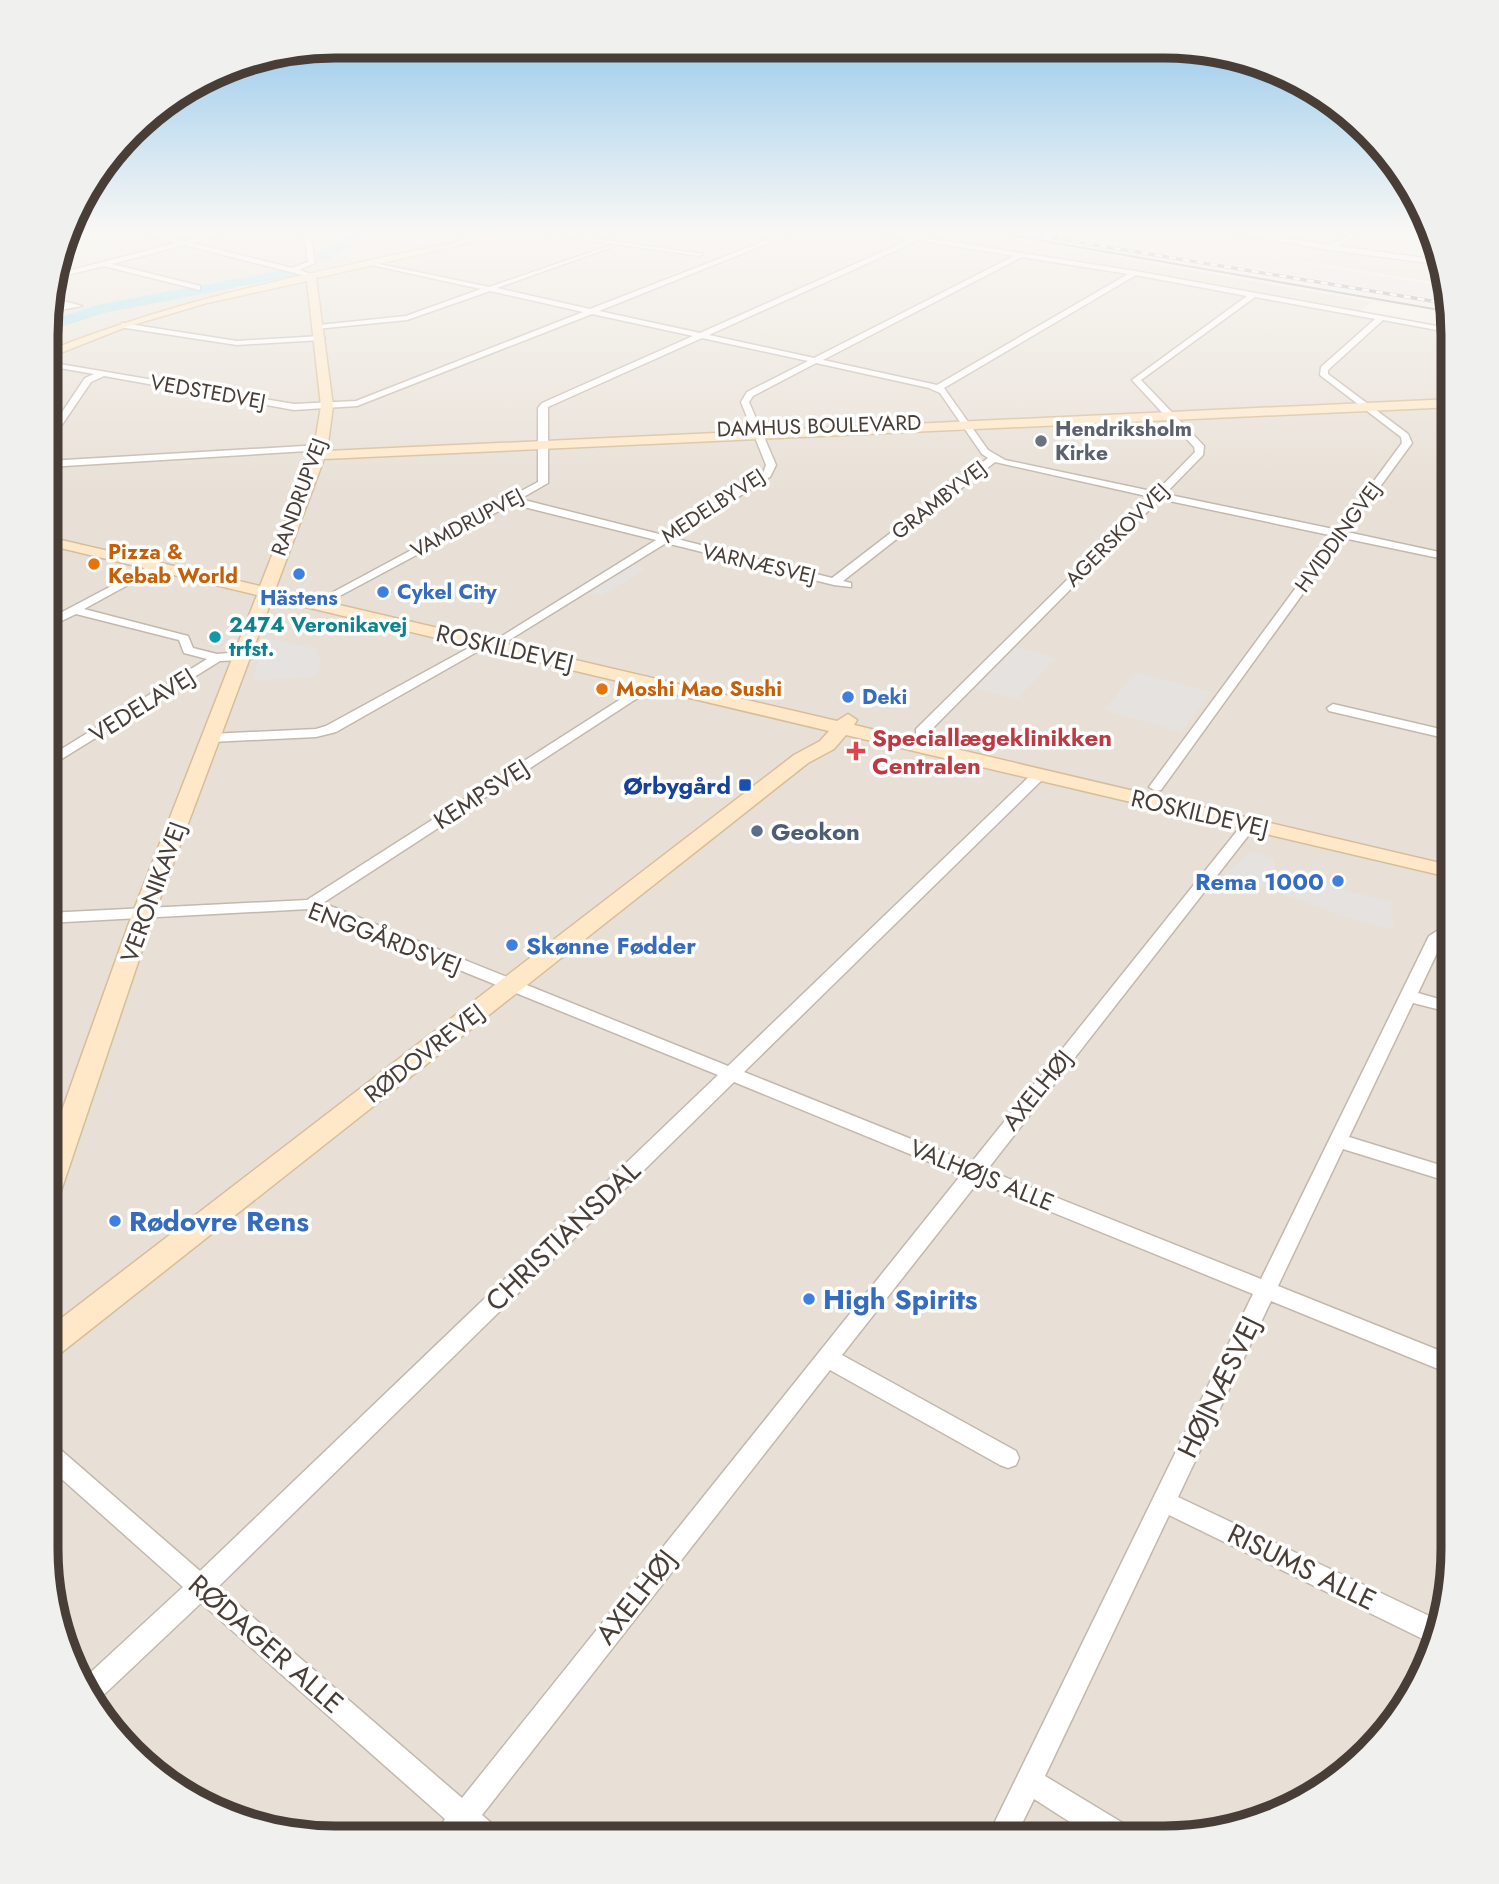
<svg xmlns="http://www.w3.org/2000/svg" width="1499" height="1884" viewBox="0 0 1499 1884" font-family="Jost,sans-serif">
<rect width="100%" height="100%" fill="#f4efe8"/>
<path fill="#e8e0d6" d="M 166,232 L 503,232 L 240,287 L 125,324 L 48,357 L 48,296 L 62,256 Z
M 528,232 L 972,232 L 1372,302 L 1355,314 L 1453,332 L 1453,1569 L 1438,1642 L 1405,1710 L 1309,1800 L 1183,1838 L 315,1838 L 242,1823 L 174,1790 L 84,1694 L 55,1624 L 46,1550 L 48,360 L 152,318 L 210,301 L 429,251 Z
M 1113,232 L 1432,232 L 1444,260 L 1447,284 Z"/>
<path fill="#e7e1dd" d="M 1038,232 L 1110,232 L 1194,244 L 1447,287 L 1449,301 Z"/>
<path fill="#d8e8b1" d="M 70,232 L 166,232 L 62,256 Z"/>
<path fill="#e5e2e0" d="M 633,565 L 645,568 L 602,596 L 589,592 Z
M 266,638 L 318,649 L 316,656 L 321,658 L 316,677 L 252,680 Z
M 1016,647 L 1056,658 L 1017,699 L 975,688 Z
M 1136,672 L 1211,692 L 1181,732 L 1104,710 Z
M 1252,852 L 1274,859 L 1274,873 L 1392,902 L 1390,912 L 1395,930 L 1358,921 L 1225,874 Z"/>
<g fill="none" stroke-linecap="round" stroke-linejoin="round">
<path fill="#a5def0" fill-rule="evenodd" d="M 354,232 L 370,232 L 327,260 L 317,260 L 317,254 Z
M 289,269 L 294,270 L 294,276 L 104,313 L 48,331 L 48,321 L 101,304 Z"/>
<g stroke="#c3b8ae" stroke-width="3">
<path id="street" d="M 222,232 L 231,232 L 192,243 L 292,268 L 308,262 L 304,232 L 310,232 L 315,263 L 299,270 L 314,275 L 311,277 L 184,245 L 112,264 L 200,286 L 200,290 L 104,266 L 54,278 L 56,274 L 177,243 L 150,236 L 150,234 L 184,241 Z
M 449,232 L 460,232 L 483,238 L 480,240 Z
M 531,232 L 546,232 L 703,254 L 700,256 Z
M 788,232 L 796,232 L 599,311 L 700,333 L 911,239 L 875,232 L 888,232 L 1135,271 L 1453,329 L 1453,333 L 1383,320 L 1328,370 L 1328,374 L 1408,434 L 1412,443 L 1347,532 L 1453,555 L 1453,561 L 1343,538 L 1161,790 L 1156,791 L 1149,787 L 1334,536 L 1160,499 L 926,735 L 916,735 L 916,729 L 1151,497 L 995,462 L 843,581 L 851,583 L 851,587 L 834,585 L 666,543 L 506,642 L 502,640 L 502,636 L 656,540 L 512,504 L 334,599 L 324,597 L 538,482 L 538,408 L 542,403 L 693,336 L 592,314 L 357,406 L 294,410 L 104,376 L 91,382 L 51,441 L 48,442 L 48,433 L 85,378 L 94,374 L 48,366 L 48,362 L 294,404 L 356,401 L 583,312 L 490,291 L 407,320 L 316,329 L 319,325 L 406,316 L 481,289 L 367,264 L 365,261 L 489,287 L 612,245 L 612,247 L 497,288 L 590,309 ZM 919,240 L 1014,256 L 814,358 L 709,335 ZM 1022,257 L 1128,274 L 937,385 L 823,360 ZM 1136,275 L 1247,296 L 1132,380 L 1194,447 L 1195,452 L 1156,492 L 1005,460 L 988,450 L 944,388 ZM 1255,297 L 1375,319 L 1321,367 L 1320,375 L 1401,437 L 1402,443 L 1338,530 L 1165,494 L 1203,455 L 1204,446 L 1141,380 ZM 702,338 L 808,361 L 747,392 L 741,402 L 766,465 L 763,473 L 663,535 L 520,499 L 548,483 L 548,407 ZM 816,363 L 929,388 L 940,393 L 982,454 L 988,458 L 832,578 L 673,538 L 770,477 L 776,465 L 749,402 L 753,396 Z
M 1226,232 L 1240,232 L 1331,245 L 1352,232 L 1359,232 L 1338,246 L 1444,261 L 1444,265 L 1330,250 Z
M 48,297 L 82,306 L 60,310 L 61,305 L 48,301 Z
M 122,323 L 237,341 L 321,336 L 325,338 L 321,340 L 237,345 L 119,327 Z
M 321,445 L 326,448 L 324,450 L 48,467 L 48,461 Z
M 155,563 L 160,566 L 159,568 L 84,609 L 188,636 L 193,648 L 217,654 L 241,652 L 247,656 L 241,660 L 220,661 L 47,768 L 47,758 L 207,659 L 184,653 L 179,640 L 76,614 L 47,628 L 47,620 Z
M 485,639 L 491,643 L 489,645 L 336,732 L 316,737 L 211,742 L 204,738 L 211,734 L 316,729 L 326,726 Z
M 652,679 L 658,683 L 656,686 L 323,903 L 728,1066 L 1034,772 L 1044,772 L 1046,775 L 1044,778 L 744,1072 L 971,1163 L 1245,821 L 1255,821 L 1257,824 L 1255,827 L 987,1170 L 1261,1279 L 1429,936 L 1437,931 L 1445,936 L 1418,993 L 1453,1003 L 1453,1013 L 1413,1003 L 1349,1137 L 1453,1169 L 1453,1183 L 1343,1149 L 1278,1286 L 1453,1356 L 1453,1375 L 1271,1301 L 1178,1497 L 1442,1622 L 1437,1645 L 1431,1643 L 1169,1515 L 1045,1776 L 1131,1828 L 1135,1838 L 1095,1838 L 1034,1799 L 1015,1838 L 987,1838 L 1253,1294 L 978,1182 L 842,1355 L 1016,1451 L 1019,1458 L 1016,1465 L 1008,1468 L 1000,1465 L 830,1370 L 482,1815 L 497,1828 L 501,1838 L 433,1838 L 445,1819 L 201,1603 L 94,1704 L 84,1694 L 79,1683 L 183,1587 L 46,1465 L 46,1441 L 54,1444 L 200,1571 L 718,1075 L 309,909 L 47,923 L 47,913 L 307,900 ZM 734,1082 L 961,1175 L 462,1798 L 218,1587 Z
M 1333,704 L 1453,732 L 1453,740 L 1329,711 L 1327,708 Z"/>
</g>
<g stroke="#d7bd9a" stroke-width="3">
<path id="secondary" d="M 502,232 L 518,232 L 316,278 L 333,406 L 327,451 L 1453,399 L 1453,407 L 324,459 L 275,590 L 837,721 L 848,714 L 857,720 L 854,725 L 1453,866 L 1453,878 L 846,735 L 834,749 L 808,763 L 57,1356 L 46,1360 L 46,1330 L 794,755 L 820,741 L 829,731 L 272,599 L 155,912 L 60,1194 L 56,1201 L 46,1204 L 46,1155 L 133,912 L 257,595 L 48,545 L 48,537 L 260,586 L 314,448 L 321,406 L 307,281 L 207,303 L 126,327 L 48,358 L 48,351 C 195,292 348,266 502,232 Z"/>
</g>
<use href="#street" fill="#fff" fill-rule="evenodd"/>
<use href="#secondary" fill="#fee8c8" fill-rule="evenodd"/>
<path stroke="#979797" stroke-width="2" d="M 992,232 L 1451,312"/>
<g stroke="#979797" stroke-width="3.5">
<path id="rail" d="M 1017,232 L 1450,304"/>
</g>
<use href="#rail" stroke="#fff" stroke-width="2.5" stroke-dasharray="7" stroke-linecap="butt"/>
</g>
<linearGradient id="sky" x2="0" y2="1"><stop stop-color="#8dc5eb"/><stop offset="0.47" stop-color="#faf8f5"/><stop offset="1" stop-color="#faf8f5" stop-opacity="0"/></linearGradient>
<rect width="1499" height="495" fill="url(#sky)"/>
<circle fill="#6b7280" stroke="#fff" stroke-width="2.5" cx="1041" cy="441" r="7"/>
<g fill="#e8710a" stroke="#fff" stroke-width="2.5">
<circle cx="94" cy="564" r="7"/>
<circle cx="602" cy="689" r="7"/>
</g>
<g fill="#3f7fe0" stroke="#fff" stroke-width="2.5">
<circle cx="299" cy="574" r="7"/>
<circle cx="383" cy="592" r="7"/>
<circle cx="848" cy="697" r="7"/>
<circle cx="1338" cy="881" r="7"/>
<circle cx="512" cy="945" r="7"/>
<circle cx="115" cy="1221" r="7"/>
<circle cx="809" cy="1299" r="7"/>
</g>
<circle fill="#0f9aa8" stroke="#fff" stroke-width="2.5" cx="215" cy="637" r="7"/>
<path fill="#e0444e" stroke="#fff" stroke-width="2.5" d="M852.5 740.5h7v7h7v7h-7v7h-7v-7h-7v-7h7z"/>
<rect fill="#1a4fb4" stroke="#fff" stroke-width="2.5" x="738" y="778" width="14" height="14" rx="3.5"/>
<circle fill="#5c6f8a" stroke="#fff" stroke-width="2.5" cx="757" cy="831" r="7"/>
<g text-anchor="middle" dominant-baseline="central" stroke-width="7" stroke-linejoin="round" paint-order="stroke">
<g font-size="21" fill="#483e37" stroke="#fff">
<text transform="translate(208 392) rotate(10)">VEDSTEDVEJ</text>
<text transform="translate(819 426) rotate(-2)">DAMHUS BOULEVARD</text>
<text transform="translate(299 497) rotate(-70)">RANDRUPVEJ</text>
<text transform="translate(939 500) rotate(-38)">GRAMBYVEJ</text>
<text transform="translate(713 506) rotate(-33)">MEDELBYVEJ</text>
<text transform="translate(467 523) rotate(-28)">VAMDRUPVEJ</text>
<text transform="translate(1117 535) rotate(-45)">AGERSKOVVEJ</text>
<text transform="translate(1338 537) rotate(-54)">HVIDDINGVEJ</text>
<text transform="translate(759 564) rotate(13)">VARNÆSVEJ</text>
</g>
<g font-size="21" font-weight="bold" fill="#5b616d" stroke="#fff" text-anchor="start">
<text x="1055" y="429">Hendriksholm<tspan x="1055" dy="24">Kirke</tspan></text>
</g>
<g font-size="21" font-weight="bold" fill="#c56008" stroke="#fff" text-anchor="start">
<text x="108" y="552">Pizza &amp;<tspan x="108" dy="24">Kebab World</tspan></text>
<text x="616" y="689">Moshi Mao Sushi</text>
</g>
<g font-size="21" font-weight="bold" fill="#366cbe" stroke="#fff" text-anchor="start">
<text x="397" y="592">Cykel City</text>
<text x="299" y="598" text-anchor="middle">Hästens</text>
<text x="862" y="697">Deki</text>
</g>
<g font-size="21" font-weight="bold" fill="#0d838f" stroke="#fff" text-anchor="start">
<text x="229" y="625">2474 Veronikavej<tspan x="229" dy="24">trfst.</tspan></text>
</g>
<g font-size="24" fill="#483e37" stroke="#fff">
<text transform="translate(505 648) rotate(13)">ROSKILDEVEJ</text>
<text transform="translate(142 705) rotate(-32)">VEDELAVEJ</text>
<text transform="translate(481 794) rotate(-33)">KEMPSVEJ</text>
<text transform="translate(1200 813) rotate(13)">ROSKILDEVEJ</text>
<text transform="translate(153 892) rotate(-70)">VERONIKAVEJ</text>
<text transform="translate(385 938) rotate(21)">ENGGÅRDSVEJ</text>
<text transform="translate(424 1053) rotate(-38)">RØDOVREVEJ</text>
<text transform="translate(1037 1090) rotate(-51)">AXELHØJ</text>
<text transform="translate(982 1175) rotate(22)">VALHØJS ALLE</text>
</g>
<g font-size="24" font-weight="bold" fill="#be3a42" stroke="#fff" text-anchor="start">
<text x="872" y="737">Speciallægeklinikken<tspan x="872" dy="28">Centralen</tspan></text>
</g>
<g font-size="24" font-weight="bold" fill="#164399" stroke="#fff" text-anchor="end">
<text x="731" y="785">Ørbygård</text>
</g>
<g font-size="24" font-weight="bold" fill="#4e5e75" stroke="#fff" text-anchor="start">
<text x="771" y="831">Geokon</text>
</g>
<g font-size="24" font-weight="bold" fill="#366cbe" stroke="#fff" text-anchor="end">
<text x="1324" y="881">Rema 1000</text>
<text x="526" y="945" text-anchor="start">Skønne Fødder</text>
</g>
<g font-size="28" font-weight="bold" fill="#366cbe" stroke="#fff" text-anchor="start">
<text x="129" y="1221">Rødovre Rens</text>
<text x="823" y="1299">High Spirits</text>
</g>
<g font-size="28" fill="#483e37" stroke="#fff">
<text transform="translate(563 1236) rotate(-44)">CHRISTIANSDAL</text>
<text transform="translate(1219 1387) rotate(-64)">HØJNÆSVEJ</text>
<text transform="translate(1302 1567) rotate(26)">RISUMS ALLE</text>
<text transform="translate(636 1597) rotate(-52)">AXELHØJ</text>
<text transform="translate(266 1644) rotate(41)">RØDAGER ALLE</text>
</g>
</g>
<path d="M0 0H1499V1884H0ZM335 58H1164A277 277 0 0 1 1441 335V1549A277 277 0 0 1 1164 1826H335A277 277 0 0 1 58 1549V335A277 277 0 0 1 335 58Z" fill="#f0f0ef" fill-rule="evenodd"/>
<path fill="none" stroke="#483e37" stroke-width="9" d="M335 58H1164A277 277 0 0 1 1441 335V1549A277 277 0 0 1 1164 1826H335A277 277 0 0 1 58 1549V335A277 277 0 0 1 335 58Z"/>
</svg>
